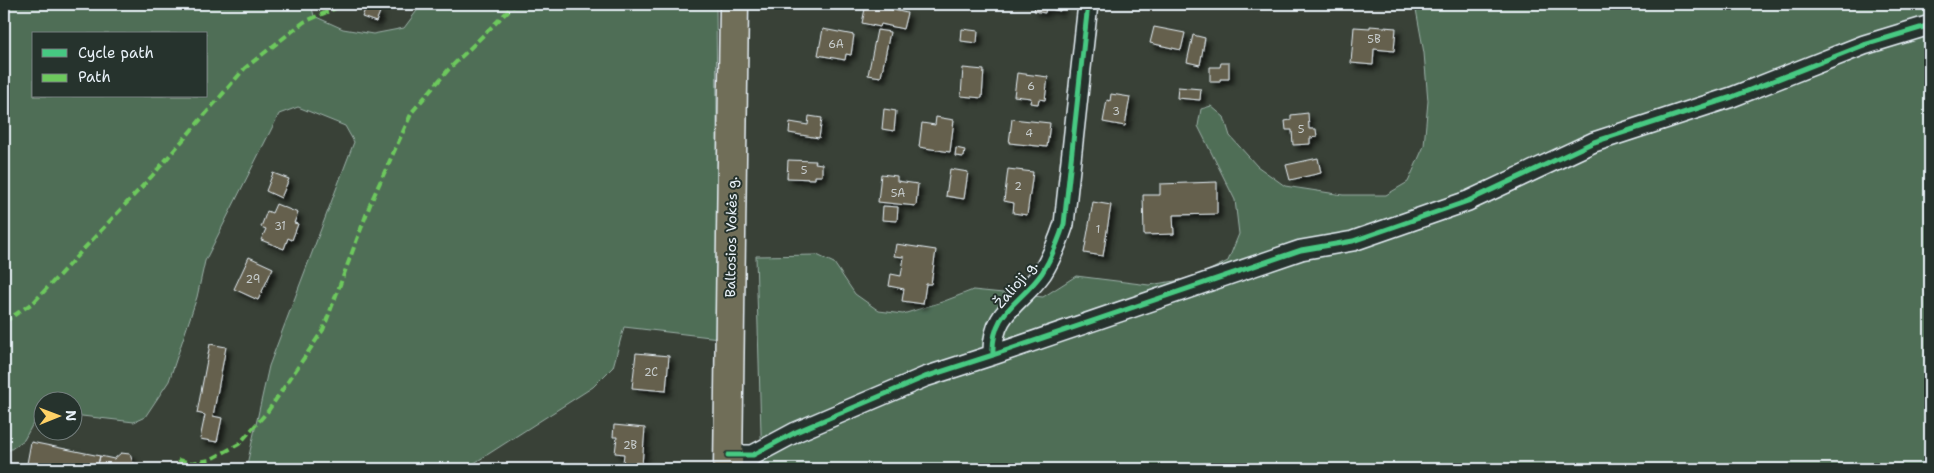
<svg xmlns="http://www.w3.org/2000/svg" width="1934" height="473" viewBox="0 0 1934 473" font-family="'Shantell Sans',sans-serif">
<defs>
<filter id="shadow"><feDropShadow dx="4.5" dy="4.5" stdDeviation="2.5" flood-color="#0009"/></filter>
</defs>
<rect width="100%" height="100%" fill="#394137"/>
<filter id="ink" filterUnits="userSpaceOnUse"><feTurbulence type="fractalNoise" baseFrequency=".02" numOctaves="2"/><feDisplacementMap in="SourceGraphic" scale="10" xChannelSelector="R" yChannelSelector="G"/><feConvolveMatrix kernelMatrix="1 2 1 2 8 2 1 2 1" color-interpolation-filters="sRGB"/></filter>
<g filter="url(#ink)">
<path fill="#4f6e57" stroke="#9cb0a8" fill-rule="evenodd" d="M 4,4 L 311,4 L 314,16 L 343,29 L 373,34 L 404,28 L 422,4 L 716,4 L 719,338 L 624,327 L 613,367 L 593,387 L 465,469 L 246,469 L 269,366 L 354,142 L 345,126 L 298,107 L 279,114 L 205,261 L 197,297 L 169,381 L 145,417 L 134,422 L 73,415 L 72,400 L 42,400 L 42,415 L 36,418 L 24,440 L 10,450 L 4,449 ZM 34,34 L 206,34 L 206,96 L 34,96 Z
M 1415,4 L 1930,4 L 1930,469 L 762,469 L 756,256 L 817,255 L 834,263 L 855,294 L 879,311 L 903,314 L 942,302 L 973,290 L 1043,297 L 1076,276 L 1149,285 L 1194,278 L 1228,261 L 1239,234 L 1235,200 L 1198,126 L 1201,109 L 1211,106 L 1224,117 L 1230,136 L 1257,166 L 1285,186 L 1343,195 L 1386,195 L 1408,182 L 1424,146 L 1428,101 L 1424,53 Z"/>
<path fill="#65614e" stroke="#e8f1f8" filter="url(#shadow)" d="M 866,4 L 907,13 L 903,29 L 881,24 L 880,27 L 862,23 Z
M 1031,4 L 1062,4 L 1060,11 L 1046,8 L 1045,13 L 1034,11 L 1035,6 Z
M 366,7 L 380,12 L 376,22 L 362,17 Z
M 1370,26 L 1396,28 L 1394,51 L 1374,49 L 1373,65 L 1351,63 L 1354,27 L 1370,28 Z
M 1154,27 L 1185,33 L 1181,50 L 1150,43 Z
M 823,29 L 854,35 L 851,55 L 846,54 L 845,60 L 818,55 Z
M 962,29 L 978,31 L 977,43 L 961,41 Z
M 877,30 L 890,32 L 881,77 L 868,75 Z
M 1193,35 L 1205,38 L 1200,65 L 1187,62 Z
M 1221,63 L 1229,63 L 1229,79 L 1220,79 L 1220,82 L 1210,82 L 1210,67 L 1220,67 Z
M 963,68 L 984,70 L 982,98 L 961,96 Z
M 1017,73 L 1048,77 L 1045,100 L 1039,99 L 1038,104 L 1030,103 L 1031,98 L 1014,96 Z
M 1178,87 L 1201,89 L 1200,100 L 1177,98 Z
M 1111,94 L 1130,97 L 1125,126 L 1103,122 L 1107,100 L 1110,101 Z
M 884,109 L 896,111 L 894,131 L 882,129 Z
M 1308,113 L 1309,129 L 1316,129 L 1317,137 L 1310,138 L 1310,144 L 1293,145 L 1292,130 L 1286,130 L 1285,121 L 1291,120 L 1291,115 Z
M 809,116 L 822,118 L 819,138 L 789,133 L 790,122 L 808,125 Z
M 936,117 L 954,120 L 950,152 L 919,147 L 922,123 L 935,125 Z
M 1012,119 L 1050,123 L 1047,147 L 1009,143 Z
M 956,148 L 965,150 L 964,157 L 955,156 Z
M 1318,158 L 1321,173 L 1290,180 L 1286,165 Z
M 788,160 L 816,161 L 815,163 L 822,164 L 822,176 L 815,176 L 815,179 L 787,178 Z
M 950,169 L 968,172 L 964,199 L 946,196 Z
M 1008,169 L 1033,172 L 1027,215 L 1013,213 L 1014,203 L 1004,201 Z
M 273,173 L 289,179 L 281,198 L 266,191 Z
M 881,174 L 897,176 L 897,181 L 918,184 L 916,206 L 878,202 Z
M 1217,182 L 1217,214 L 1173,215 L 1174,234 L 1144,235 L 1143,195 L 1160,195 L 1160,184 Z
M 1093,202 L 1111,205 L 1103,256 L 1084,253 Z
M 276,204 L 298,213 L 294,223 L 298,224 L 292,240 L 288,238 L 284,249 L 261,240 L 266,229 L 261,227 L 267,211 L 272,213 Z
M 883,206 L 898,207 L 897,221 L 882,220 Z
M 896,244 L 936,250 L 931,284 L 926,284 L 923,304 L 902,301 L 904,289 L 889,286 L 891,274 L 901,276 L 904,257 L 894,256 Z
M 249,257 L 273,268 L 258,300 L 234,289 Z
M 210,344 L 226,347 L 213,416 L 222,418 L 217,442 L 200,439 L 205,415 L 197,413 Z
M 636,353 L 669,356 L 666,391 L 632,388 Z
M 614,425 L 645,428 L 642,465 L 623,463 L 624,454 L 615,453 L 617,437 L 613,437 Z
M 31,442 L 100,456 L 97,469 L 26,469 Z
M 121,453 L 130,454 L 133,463 L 162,469 L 97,469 L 100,456 L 114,459 Z"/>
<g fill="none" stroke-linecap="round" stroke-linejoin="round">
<g stroke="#e8f1f8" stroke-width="22">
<path id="street" d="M 993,355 L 1301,250 L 1353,241 L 1468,201 L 1594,142 L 1732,97 L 1864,45 L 1930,25
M 728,455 L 753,455 L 796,432 L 925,377 L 993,355 C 991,311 1020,304 1042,273 C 1052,257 1058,242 1064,224 L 1088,4"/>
</g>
<g stroke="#e8f1f8" stroke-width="31">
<path id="primary" d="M 728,469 L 734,4"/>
</g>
<use href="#street" stroke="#26332d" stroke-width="19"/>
<use href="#primary" stroke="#706e59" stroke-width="28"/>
<path stroke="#6dc95d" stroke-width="4" stroke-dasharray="8 4" stroke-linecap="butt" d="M 4,322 L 34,302 L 152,176 L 245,68 L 304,22 L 345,4
M 178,460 L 192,463 L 210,460 L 239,444 L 268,411 L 323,330 L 371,202 L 412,112 L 449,69 L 515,4"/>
<g stroke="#26332d" stroke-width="8">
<path id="cycleway" d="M 993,355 L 1301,250 L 1353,241 L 1468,201 L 1594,142 L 1732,97 L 1864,45 L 1930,25
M 728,455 L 753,455 L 796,432 L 925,377 L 993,355 C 991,311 1020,304 1042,273 C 1052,257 1058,242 1064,224 L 1088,4"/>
</g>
<use href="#cycleway" stroke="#46c982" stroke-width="5"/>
</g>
</g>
<g text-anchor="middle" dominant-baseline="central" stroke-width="4" stroke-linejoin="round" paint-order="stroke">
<g font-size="11" fill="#c7cdce">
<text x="1374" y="39">5B</text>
<text x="836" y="44">6A</text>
<text x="1031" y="86">6</text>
<text x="1116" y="111">3</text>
<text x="1301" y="129">5</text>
<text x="1029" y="133">4</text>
<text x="804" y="170">5</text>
<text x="1018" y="186">2</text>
<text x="898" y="193">5A</text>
<text x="280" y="226">31</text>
<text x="1098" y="229">1</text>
<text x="253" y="279">29</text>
<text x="651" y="372">2C</text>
<text x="630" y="445">2B</text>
</g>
<g font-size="14" fill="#e8f1f8" stroke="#26332d">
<text transform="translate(731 237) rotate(-89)">Baltosios Vokės g.</text>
<text transform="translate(1016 284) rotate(-50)">Žalioji g.</text>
</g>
</g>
<rect width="1934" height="473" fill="none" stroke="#26332d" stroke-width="20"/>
<rect x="10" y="10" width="1914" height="453" fill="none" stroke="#e8f1f8" stroke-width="2" filter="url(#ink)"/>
<rect x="32" y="32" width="175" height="65" fill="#26332d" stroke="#747f7e"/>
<rect x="42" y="49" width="25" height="8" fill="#46c982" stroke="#747f7e"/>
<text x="78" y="58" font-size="15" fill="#e8f1f8">Cycle path</text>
<rect x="42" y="74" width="25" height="8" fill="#6dc95d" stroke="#747f7e"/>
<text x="78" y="82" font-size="15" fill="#e8f1f8">Path</text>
<g transform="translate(58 416) rotate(89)"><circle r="24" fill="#26332d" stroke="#747f7e"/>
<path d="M0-4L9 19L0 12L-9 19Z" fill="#ffd166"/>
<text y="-8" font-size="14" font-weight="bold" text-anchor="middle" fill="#e8f1f8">N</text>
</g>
</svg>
